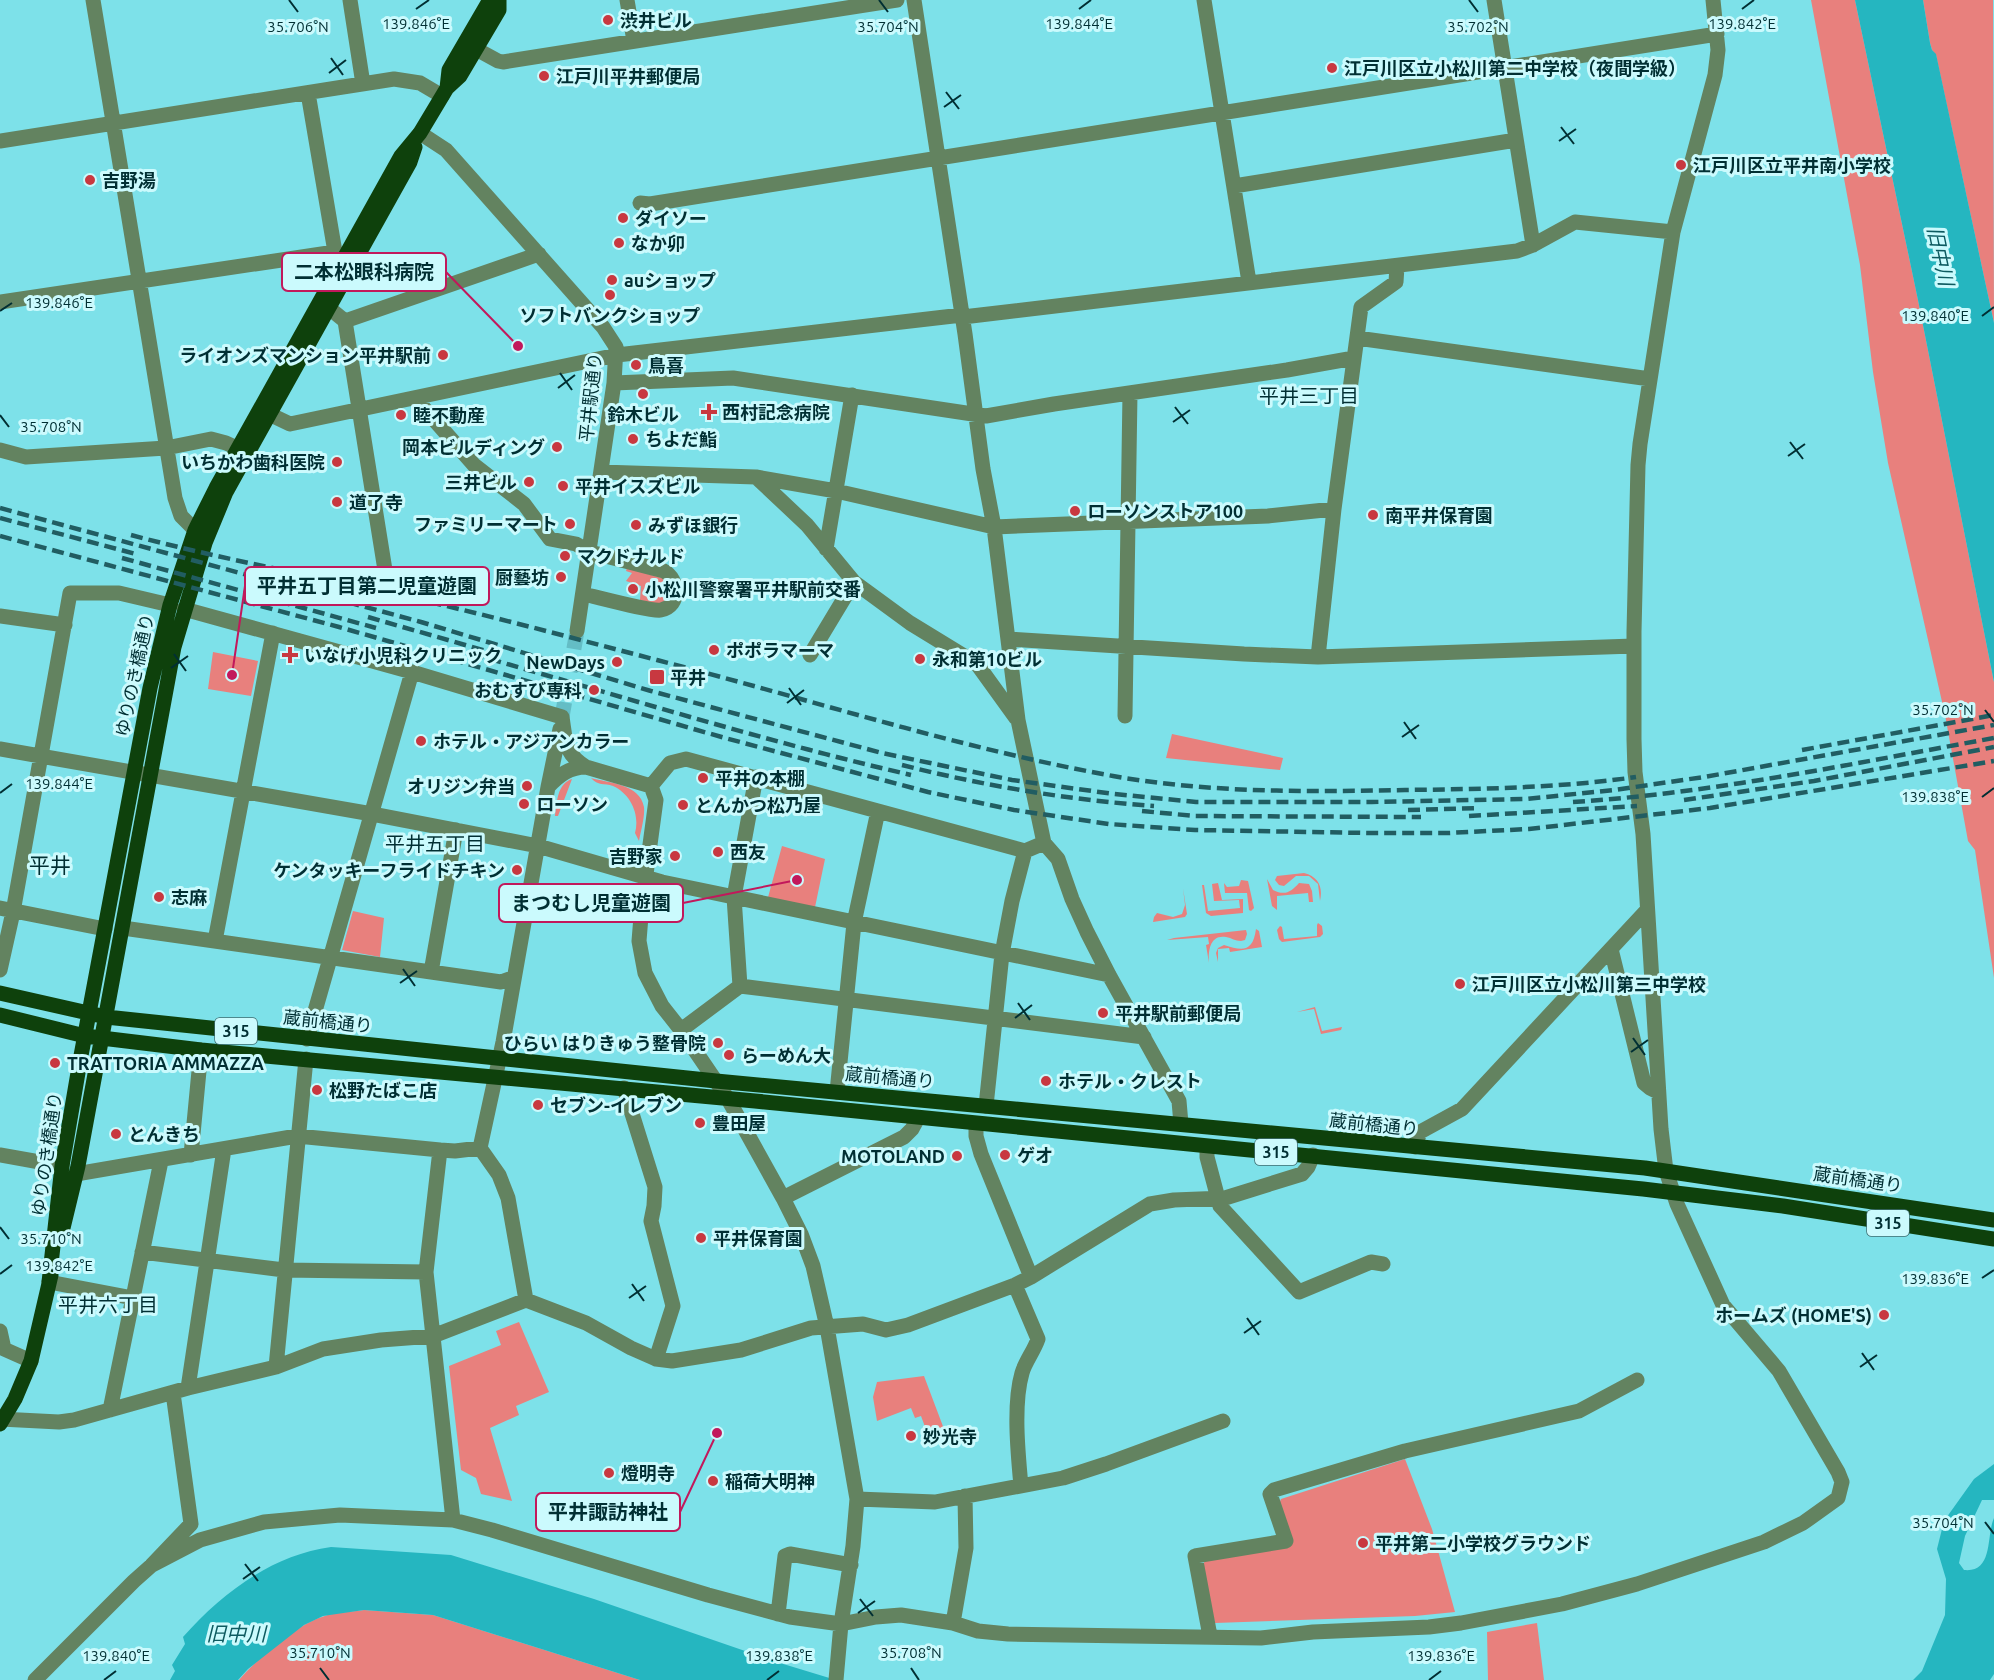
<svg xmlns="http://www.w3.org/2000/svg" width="1994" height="1680" viewBox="0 0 1994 1680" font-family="Ubuntu,'Noto Sans JP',sans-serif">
<rect width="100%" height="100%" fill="#7de1e9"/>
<path fill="#e8807d" d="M 1811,0 L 1855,0 L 1918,300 L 1994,682 L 1994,978 L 1975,850 L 1968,841 L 1945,715 L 1888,463 L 1873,372 L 1860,265 Z
M 1923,0 L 1993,0 L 1994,323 L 1936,55 L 1932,50 L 1930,43 Z
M 627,568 L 669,580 L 668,599 L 657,605 L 640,600 L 641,586 L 626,581 L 632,573 L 626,571 Z
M 213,652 L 258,661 L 251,696 L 208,689 Z
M 1172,734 L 1283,758 L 1280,770 L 1166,758 Z
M 591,778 C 609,783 640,784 644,807 C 645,817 641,830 639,841 L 635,833 C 640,815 631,794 613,786 C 604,783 598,786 591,778 Z
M 572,779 L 558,816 L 555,816 C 557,802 557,784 572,779 Z
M 782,846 L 825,859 L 814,912 L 767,901 Z
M 1304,873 C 1319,877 1323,887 1320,901 L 1318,884 L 1309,876 L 1296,876 L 1284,886 L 1279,885 L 1275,880 L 1277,876 Z
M 1267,879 L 1273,890 C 1285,896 1291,892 1299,883 L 1309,884 L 1312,891 L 1313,902 L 1309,902 L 1308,893 L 1277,896 L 1277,910 L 1272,906 Z
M 1241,880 L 1248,881 L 1254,908 L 1251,911 L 1249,910 L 1247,893 L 1225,893 L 1224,883 L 1227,887 L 1239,886 Z
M 1218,883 L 1222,900 L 1243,899 L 1243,913 L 1211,916 L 1206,913 L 1202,885 L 1204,885 L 1208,911 L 1240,908 L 1239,900 L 1214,901 L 1212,884 Z
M 1183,888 L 1187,914 L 1185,917 L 1153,922 L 1154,917 L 1157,913 L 1173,917 L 1182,914 L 1185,905 Z
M 353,911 L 384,918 L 380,957 L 342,950 Z
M 1318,923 L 1322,926 L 1323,934 L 1320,937 L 1282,942 L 1279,939 L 1277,930 L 1280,926 L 1282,927 L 1284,939 L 1317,936 L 1317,925 Z
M 1256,929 L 1259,931 L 1262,947 L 1230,952 L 1229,948 L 1218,949 L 1218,962 L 1216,953 L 1218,948 L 1224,945 C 1243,951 1253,952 1256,929 Z
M 1246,930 L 1247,934 L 1245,940 L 1241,941 C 1235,941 1232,938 1226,937 C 1210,934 1208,951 1209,963 L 1206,945 L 1209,944 L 1208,937 L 1167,940 L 1174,938 Z
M 1315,1007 L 1322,1031 L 1342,1027 L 1341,1030 L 1321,1034 L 1314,1009 L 1297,1012 Z
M 519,1322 L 549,1392 L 516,1406 L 519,1415 L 490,1428 L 512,1501 L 481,1494 L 476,1478 L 461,1470 L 449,1366 L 501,1345 L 496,1331 Z
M 924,1376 L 947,1437 L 931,1443 L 921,1416 L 915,1418 L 911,1408 L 877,1421 L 873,1397 L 877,1382 Z
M 1405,1459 L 1432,1529 L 1455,1612 L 1415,1616 L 1215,1623 L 1202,1566 L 1205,1561 L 1288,1547 L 1279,1504 L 1281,1499 Z
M 364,1610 L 433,1615 L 640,1680 L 239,1680 C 256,1660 296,1625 322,1617 C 335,1612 351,1612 364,1610 Z
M 1537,1623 L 1544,1680 L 1488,1680 L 1487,1632 Z"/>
<path fill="#25b6c0" d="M 1855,0 L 1923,0 L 1930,43 L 1932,50 L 1936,54 L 1994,323 L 1994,682 L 1918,300 Z
M 1994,1464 L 1994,1500 L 1982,1500 L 1965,1536 L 1959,1563 L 1964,1570 C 1994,1573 1986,1535 1994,1518 L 1994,1674 L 1990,1680 L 1913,1680 L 1922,1671 L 1945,1615 L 1946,1579 L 1937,1549 L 1944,1521 L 1974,1479 Z
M 331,1547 L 451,1555 L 594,1599 L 780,1663 L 836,1680 L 640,1680 L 433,1615 L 364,1610 L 323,1616 L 304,1625 L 248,1669 L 238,1680 L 170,1680 L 175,1671 L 172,1665 L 185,1644 L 183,1637 C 222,1593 272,1555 331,1547 Z"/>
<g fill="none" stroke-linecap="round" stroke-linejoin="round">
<path stroke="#64bdc5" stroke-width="15" stroke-dasharray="15 8" stroke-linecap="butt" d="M 562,717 L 577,631"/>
<path stroke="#638360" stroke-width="15" d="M 93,0 L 175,498 L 181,516 L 195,530
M 350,0 L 363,84
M 627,0 L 634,41
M 914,0 L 965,334 L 983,469 L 994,527 L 1018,720 L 1044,843 L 1058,859 L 1072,899 L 1087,932 L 1109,975 L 1179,1101 L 1181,1124
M 1204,0 L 1249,282
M 1494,0 L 1533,245
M 476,49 L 498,61 L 503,62 L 897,0
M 308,93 L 335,252
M 420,133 L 446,150 L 603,327 L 616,347 L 614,383 L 577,631
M 0,141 L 394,79 L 420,83 L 442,96
M 1234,186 L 1516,140
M 640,203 L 650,204 L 1717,34
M 1397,266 L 1396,282 L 1361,307 L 1334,509 L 1318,657 L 1634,646
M 0,302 L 335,252 L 345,255
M 329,308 L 345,321 L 539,254
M 963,317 L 1517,251 L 1533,245 L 1575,222 L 1673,232
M 345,321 L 385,570
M 1357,338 L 1650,379
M 614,383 L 733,378 L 986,416 L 1054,404 L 1287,370 L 1354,358
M 415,398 L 474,465 L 524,504 L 550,539 L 576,544 L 590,552 L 664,571 C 679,579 681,606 661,610 C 652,612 597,597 583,594
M 269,414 L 290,424 L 617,355 L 962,315
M 0,450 L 26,457 L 166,448 L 211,439 L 226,443 L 237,448
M 601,472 L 756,477 L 807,525 L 854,582 L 910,623 L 977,664 L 1016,718
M 756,477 L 836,491 L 994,527 L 1268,516 L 1334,509
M 826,549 L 852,395
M 184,609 L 412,672 L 562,717
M 0,616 L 65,625
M 1009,639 L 1244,654 L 1318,657
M 810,655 L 854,582
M 1125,716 L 1130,393
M 562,717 C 566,742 564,753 586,767 L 651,786 L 656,800 L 642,904 L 639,941 L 645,973 L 662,1006 L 681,1030 L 728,1099 L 783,1198 L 801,1234 L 813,1266 L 827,1327 L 857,1499 L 853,1546 L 841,1624 L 836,1680
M 0,749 L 372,814 L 538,846 L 662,882 L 1109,975
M 651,786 L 670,763 L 686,759 L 1025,851 L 1044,843
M 548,787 C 559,775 570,767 586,767
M 0,908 L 105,929
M 123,928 L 501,982 L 512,978
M 215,941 L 273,633
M 1611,949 L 1644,1083 L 1650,1088 L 1658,1092
M 0,970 L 13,912 L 70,593 L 119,593 L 170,605
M 431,972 L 456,830
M 740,986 L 734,897 L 756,777
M 681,1030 L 740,986 L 1144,1037
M 307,1039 L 412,672
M 624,1088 L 655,1187 L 654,1206 L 651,1221 L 673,1306 L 656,1359
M 837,1092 L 854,923 L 878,811
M 986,1106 L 1002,954 L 1012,901 L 1025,851
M 976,1124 L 976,1136 L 981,1154 L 1031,1277
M 1207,1147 L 1207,1157 L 1220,1206 L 1299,1292 L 1371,1262 L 1383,1264
M 1415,1147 L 1420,1132 L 1462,1109 L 1647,910
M 440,1150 L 426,1272 L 453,1520
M 0,1155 L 62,1166
M 191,1155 L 201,1050
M 76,1174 L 297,1136 L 440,1150 L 455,1151 L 480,1148
M 783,1198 L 904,1137 L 912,1129 L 918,1118
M 142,1252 L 284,1270 L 426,1272
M 49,1282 L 133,1298
M 1015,1285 L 1038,1339 C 1034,1351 1025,1362 1022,1373 C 1013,1404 1018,1454 1021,1486
M 526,1300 L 508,1198 L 499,1175 L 480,1148 L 503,1042 L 548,787 L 560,729
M 0,1331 L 4,1349 L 31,1361
M 276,1367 L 306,1059
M 188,1388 L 224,1149
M 110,1410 L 161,1161
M 0,1419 L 59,1422 L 74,1420 L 188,1388 L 276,1367 L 323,1349 L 381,1340 L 433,1336 L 526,1300 L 586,1323 L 631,1348 L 656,1359 L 672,1361 L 741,1350 L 811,1328 L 863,1324 L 886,1330 L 908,1325 L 1015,1285 L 1031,1277 L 1150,1204 L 1174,1200 L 1225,1198 L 1302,1174 L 1308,1167 L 1313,1155
M 857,1499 L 935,1502 L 1063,1478 L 1106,1464 L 1223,1421
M 152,1565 L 200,1540 L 264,1522 L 340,1515 L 453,1520 L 492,1530 L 708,1595 L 790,1617 L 841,1624 L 876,1617 L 901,1615 L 953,1623 L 978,1631 L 1008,1634 L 1261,1638 L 1313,1632 L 1429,1627 L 1461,1623 L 1562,1604 L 1637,1584 L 1764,1542 L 1803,1523 L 1838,1498 L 1842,1482 L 1838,1472 L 1779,1371 L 1723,1305 L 1677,1204 L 1666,1171 L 1661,1129 L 1643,834 L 1635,772 L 1634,739 L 1634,632 L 1638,465 L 1640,444 L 1673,232 L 1715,75 L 1718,50 L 1713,0
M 778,1614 L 785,1556 L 790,1554 L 851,1565
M 953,1623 L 966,1548 L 965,1496
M 1210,1636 L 1195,1556 L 1286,1541 L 1270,1494 L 1274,1490 L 1405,1451 L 1579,1411 L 1637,1380
M 35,1680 L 134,1581 L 152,1565 L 191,1524 L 173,1393"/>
<path stroke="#0e410c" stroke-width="15" d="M 447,88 L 449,70 L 488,3 L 492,0
M 0,993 L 106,1017 L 716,1081 L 1645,1168 L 1994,1220
M 0,1015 L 85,1036 L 201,1050 L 755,1101 L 1643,1189 L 1783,1206 L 1994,1239
M 63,1228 L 78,1166 L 174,647 L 205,543 L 226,492 L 410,162 L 415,147
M 49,1282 L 62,1166 L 80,1061 L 150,688 L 170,605 L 195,530 L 216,488 L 401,156 L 420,133 L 447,88 L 460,76 L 499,10 L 499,0
M 0,1424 L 15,1399 L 31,1361 L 51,1275"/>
<path stroke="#215d62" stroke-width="4.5" stroke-dasharray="12 6" stroke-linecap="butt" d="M 0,508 L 421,622 L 651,691 L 882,753 L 1012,780 L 1114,794 L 1196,802 L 1372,802 L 1526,799 L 1614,790 L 1704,777 L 1994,725
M 0,518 L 136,554
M 131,535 C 228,561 327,578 425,601 C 503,619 580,640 657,660 C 809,699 958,748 1113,776 C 1209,793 1308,792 1405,790 C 1483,789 1560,788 1636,777
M 0,536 L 339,627 L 725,738 L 928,792 L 1014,810 L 1109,824 L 1195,830 L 1368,833 L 1448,833 L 1529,829 L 1710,808 L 1994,761
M 122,558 L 376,628
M 368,617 L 486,651
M 472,654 C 618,695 763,741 911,775
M 1802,750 L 1994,715
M 902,765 C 985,786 1069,800 1154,806
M 1684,800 L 1814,781 L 1994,747
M 1573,802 C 1715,793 1855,763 1994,738
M 1408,810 L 1480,808
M 1142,811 L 1195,816 L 1421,817
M 1469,816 L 1637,806"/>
</g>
<path fill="none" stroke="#012f33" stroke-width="2" d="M 289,0 L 298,12M 879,0 L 888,12M 1469,0 L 1478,12M 416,9 L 429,0M 1079,9 L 1091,0M 1742,9 L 1754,0M 331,58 L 343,75M 329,73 L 346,60M 946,92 L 959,109M 944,107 L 961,95M 1561,127 L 1574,144M 1559,141 L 1576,129M 0,311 L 12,303M 1982,316 L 1994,307M 560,373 L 572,390M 558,388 L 575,375M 1175,407 L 1188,424M 0,415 L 9,427M 1173,422 L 1190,410M 1790,442 L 1803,459M 1788,456 L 1805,444M 174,654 L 186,671M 171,668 L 188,656M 789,688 L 801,705M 787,703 L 804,690M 1985,710 L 1994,722M 1404,722 L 1416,739M 1402,737 L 1419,725M 0,793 L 12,784M 1982,797 L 1994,788M 403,969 L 415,986M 400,983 L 417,971M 1018,1003 L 1030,1020M 1015,1018 L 1032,1005M 1633,1038 L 1645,1055M 1631,1052 L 1648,1040M 0,1227 L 9,1239M 0,1274 L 12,1265M 1982,1278 L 1994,1270M 632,1284 L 644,1301M 629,1298 L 646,1286M 1247,1318 L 1259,1335M 1244,1333 L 1261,1321M 1862,1353 L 1874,1370M 1860,1367 L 1877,1355M 1985,1522 L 1994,1534M 245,1564 L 258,1581M 243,1579 L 260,1567M 860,1599 L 873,1616M 858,1613 L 875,1601M 320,1668 L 329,1680M 911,1668 L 919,1680M 104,1680 L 116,1671M 767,1680 L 779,1671M 1429,1680 L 1441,1671"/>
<g fill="#c83840" stroke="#cbfafd" stroke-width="2">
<circle cx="608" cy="20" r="6"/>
<circle cx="1332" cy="68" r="6"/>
<circle cx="544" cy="76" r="6"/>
<circle cx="1681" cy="165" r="6"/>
<circle cx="90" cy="180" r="6"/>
<circle cx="623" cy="218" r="6"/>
<circle cx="619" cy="243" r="6"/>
<circle cx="612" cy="280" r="6"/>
<circle cx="610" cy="295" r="6"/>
<circle cx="443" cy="355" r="6"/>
<circle cx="636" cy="365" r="6"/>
<circle cx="643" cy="394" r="6"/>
<path d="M706 403h6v6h6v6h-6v6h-6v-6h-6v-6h6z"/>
<circle cx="401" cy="415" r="6"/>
<circle cx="633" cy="439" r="6"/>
<circle cx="557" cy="447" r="6"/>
<circle cx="337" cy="462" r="6"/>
<circle cx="529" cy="482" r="6"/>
<circle cx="563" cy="486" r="6"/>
<circle cx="337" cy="502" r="6"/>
<circle cx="1075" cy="511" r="6"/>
<circle cx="1373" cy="515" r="6"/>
<circle cx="570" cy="524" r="6"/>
<circle cx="636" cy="525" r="6"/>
<circle cx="565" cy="556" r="6"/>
<circle cx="561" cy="577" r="6"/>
<circle cx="633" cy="589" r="6"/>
<circle cx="714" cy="650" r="6"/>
<path d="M287 646h6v6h6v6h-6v6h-6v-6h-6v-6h6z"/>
<circle cx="920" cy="659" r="6"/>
<circle cx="617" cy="662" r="6"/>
<rect x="649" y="669" width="16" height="16" rx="3"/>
<circle cx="594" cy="690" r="6"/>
<circle cx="421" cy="741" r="6"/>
<circle cx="703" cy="778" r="6"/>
<circle cx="527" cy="786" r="6"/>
<circle cx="524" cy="804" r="6"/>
<circle cx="683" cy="805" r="6"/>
<circle cx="718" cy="852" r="6"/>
<circle cx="675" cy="856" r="6"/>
<circle cx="517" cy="870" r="6"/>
<circle cx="159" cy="897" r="6"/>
<circle cx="1460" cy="984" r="6"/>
<circle cx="1103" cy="1013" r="6"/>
<circle cx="718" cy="1043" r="6"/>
<circle cx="729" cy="1055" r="6"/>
<circle cx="55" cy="1063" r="6"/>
<circle cx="1046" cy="1081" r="6"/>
<circle cx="317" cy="1090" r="6"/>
<circle cx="538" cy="1105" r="6"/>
<circle cx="700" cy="1123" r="6"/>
<circle cx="116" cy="1134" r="6"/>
<circle cx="1005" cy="1155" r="6"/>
<circle cx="957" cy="1156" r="6"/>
<circle cx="701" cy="1238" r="6"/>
<circle cx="1884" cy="1315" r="6"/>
<circle cx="911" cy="1436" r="6"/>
<circle cx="609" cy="1473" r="6"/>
<circle cx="713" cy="1481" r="6"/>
<circle cx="1363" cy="1543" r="6"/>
</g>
<g text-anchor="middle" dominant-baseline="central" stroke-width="6" stroke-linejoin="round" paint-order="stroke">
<g fill="#cbfafd" stroke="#3e6c70" stroke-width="1.5">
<rect x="215" y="1018" width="42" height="26" rx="4.5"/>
<rect x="1255" y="1139" width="42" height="26" rx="4.5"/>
<rect x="1867" y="1210" width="42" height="26" rx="4.5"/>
</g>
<g font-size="16" font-weight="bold" fill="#012f33">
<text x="236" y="1031">315</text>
<text x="1276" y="1152">315</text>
<text x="1888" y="1223">315</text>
</g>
<g font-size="18" font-weight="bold" fill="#012f33" stroke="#cbfafd" text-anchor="start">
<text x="620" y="20">渋井ビル</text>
<text x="1344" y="68">江戸川区立小松川第二中学校（夜間学級）</text>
<text x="556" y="76">江戸川平井郵便局</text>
<text x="1693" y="165">江戸川区立平井南小学校</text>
<text x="102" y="180">吉野湯</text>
<text x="635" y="218">ダイソー</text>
<text x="631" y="243">なか卯</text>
<text x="624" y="280">auショップ</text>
<text x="610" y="315" text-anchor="middle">ソフトバンクショップ</text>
<text x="431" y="355" text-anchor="end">ライオンズマンション平井駅前</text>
<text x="648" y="365">鳥喜</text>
<text x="722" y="412">西村記念病院</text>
<text x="643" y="414" text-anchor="middle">鈴木ビル</text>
<text x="413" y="415">睦不動産</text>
<text x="645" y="439">ちよだ鮨</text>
<text x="545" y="447" text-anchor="end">岡本ビルディング</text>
<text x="325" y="462" text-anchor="end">いちかわ歯科医院</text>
<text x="517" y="482" text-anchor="end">三井ビル</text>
<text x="575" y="486">平井イスズビル</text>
<text x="349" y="502">道了寺</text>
<text x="1087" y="511">ローソンストア100</text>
<text x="1385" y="515">南平井保育園</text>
<text x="558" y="524" text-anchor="end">ファミリーマート</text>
<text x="648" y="525">みずほ銀行</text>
<text x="577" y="556">マクドナルド</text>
<text x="549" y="577" text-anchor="end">厨藝坊</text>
<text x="645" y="589">小松川警察署平井駅前交番</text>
<text x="726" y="650">ポポラマーマ</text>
<text x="304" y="655">いなげ小児科クリニック</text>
<text x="932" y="659">永和第10ビル</text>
<text x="605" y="662" text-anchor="end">NewDays</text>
<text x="670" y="677">平井</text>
<text x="582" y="690" text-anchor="end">おむすび専科</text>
<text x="433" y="741">ホテル・アジアンカラー</text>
<text x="715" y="778">平井の本棚</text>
<text x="515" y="786" text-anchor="end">オリジン弁当</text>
<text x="536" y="804">ローソン</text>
<text x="695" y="805">とんかつ松乃屋</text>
<text x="730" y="852">西友</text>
<text x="663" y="856" text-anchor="end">吉野家</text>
<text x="505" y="870" text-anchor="end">ケンタッキーフライドチキン</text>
<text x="171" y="897">志麻</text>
<text x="1472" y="984">江戸川区立小松川第三中学校</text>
<text x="1115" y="1013">平井駅前郵便局</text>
<text x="706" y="1043" text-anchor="end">ひらい はりきゅう整骨院</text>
<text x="741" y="1055">らーめん大</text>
<text x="67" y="1063">TRATTORIA AMMAZZA</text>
<text x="1058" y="1081">ホテル・クレスト</text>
<text x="329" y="1090">松野たばこ店</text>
<text x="550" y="1105">セブン-イレブン</text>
<text x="712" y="1123">豊田屋</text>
<text x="128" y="1134">とんきち</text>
<text x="1017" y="1155">ゲオ</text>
<text x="945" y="1156" text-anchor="end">MOTOLAND</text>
<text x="713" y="1238">平井保育園</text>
<text x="1872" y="1315" text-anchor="end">ホームズ (HOME'S)</text>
<text x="923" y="1436">妙光寺</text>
<text x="621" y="1473">燈明寺</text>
<text x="725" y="1481">稲荷大明神</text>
<text x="1375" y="1543">平井第二小学校グラウンド</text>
</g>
<g font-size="18" fill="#012f33" stroke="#cbfafd">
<text transform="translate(590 397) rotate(-84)">平井駅通り</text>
<text transform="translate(134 675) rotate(-78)">ゆりのき橋通り</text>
<text transform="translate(328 1021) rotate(6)">蔵前橋通り</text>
<text transform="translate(890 1077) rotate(5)">蔵前橋通り</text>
<text transform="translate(1374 1124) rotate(6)">蔵前橋通り</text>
<text transform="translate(46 1154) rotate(-82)">ゆりのき橋通り</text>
<text transform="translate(1858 1179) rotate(8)">蔵前橋通り</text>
</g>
<g font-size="20" font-style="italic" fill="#0d5a60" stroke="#cbfafd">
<text transform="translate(1941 256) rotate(78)">旧中川</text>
<text x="236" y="1633">旧中川</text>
</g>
<g font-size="20" fill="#012f33" stroke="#cbfafd">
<text x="1309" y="395">平井三丁目</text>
<text x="435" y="843">平井五丁目</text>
<text x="108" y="1304">平井六丁目</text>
</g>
<g font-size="21" fill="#012f33" stroke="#cbfafd">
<text x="50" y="865">平井</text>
</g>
</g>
<g font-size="15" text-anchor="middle" fill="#012f33" stroke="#cbfafd" stroke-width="6" stroke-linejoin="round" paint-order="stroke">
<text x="416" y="29">139.846°E</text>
<text x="1079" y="29">139.844°E</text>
<text x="1742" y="29">139.842°E</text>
<text x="298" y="32">35.706°N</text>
<text x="888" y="32">35.704°N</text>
<text x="1478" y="32">35.702°N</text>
<text x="59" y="308">139.846°E</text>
<text x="1935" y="321">139.840°E</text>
<text x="51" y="432">35.708°N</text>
<text x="1943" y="715">35.702°N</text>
<text x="59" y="789">139.844°E</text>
<text x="1935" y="802">139.838°E</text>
<text x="51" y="1244">35.710°N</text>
<text x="59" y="1271">139.842°E</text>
<text x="1935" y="1284">139.836°E</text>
<text x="1943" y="1528">35.704°N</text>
<text x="320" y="1658">35.710°N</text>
<text x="911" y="1658">35.708°N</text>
<text x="116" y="1661">139.840°E</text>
<text x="779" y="1661">139.838°E</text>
<text x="1441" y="1661">139.836°E</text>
</g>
<path fill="none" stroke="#c2185b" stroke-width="2" d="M518 346L446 272M232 675L245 586M797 880L683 903M717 1433L680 1512"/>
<g fill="#c2185b" stroke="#cbfafd" stroke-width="2">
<circle cx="518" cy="346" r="6"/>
<circle cx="232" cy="675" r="6"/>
<circle cx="797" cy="880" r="6"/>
<circle cx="717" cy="1433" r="6"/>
</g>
<g fill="#cbfafd" stroke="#c2185b" stroke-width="2">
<rect x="282" y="253" width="164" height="38" rx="6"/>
<rect x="245" y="567" width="244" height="38" rx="6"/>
<rect x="499" y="884" width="184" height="38" rx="6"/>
<rect x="536" y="1493" width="144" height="38" rx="6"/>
</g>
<g font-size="20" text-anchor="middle" font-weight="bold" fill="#012f33">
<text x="364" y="279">二本松眼科病院</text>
<text x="367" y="593">平井五丁目第二児童遊園</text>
<text x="591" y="910">まつむし児童遊園</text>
<text x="608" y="1519">平井諏訪神社</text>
</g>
</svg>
